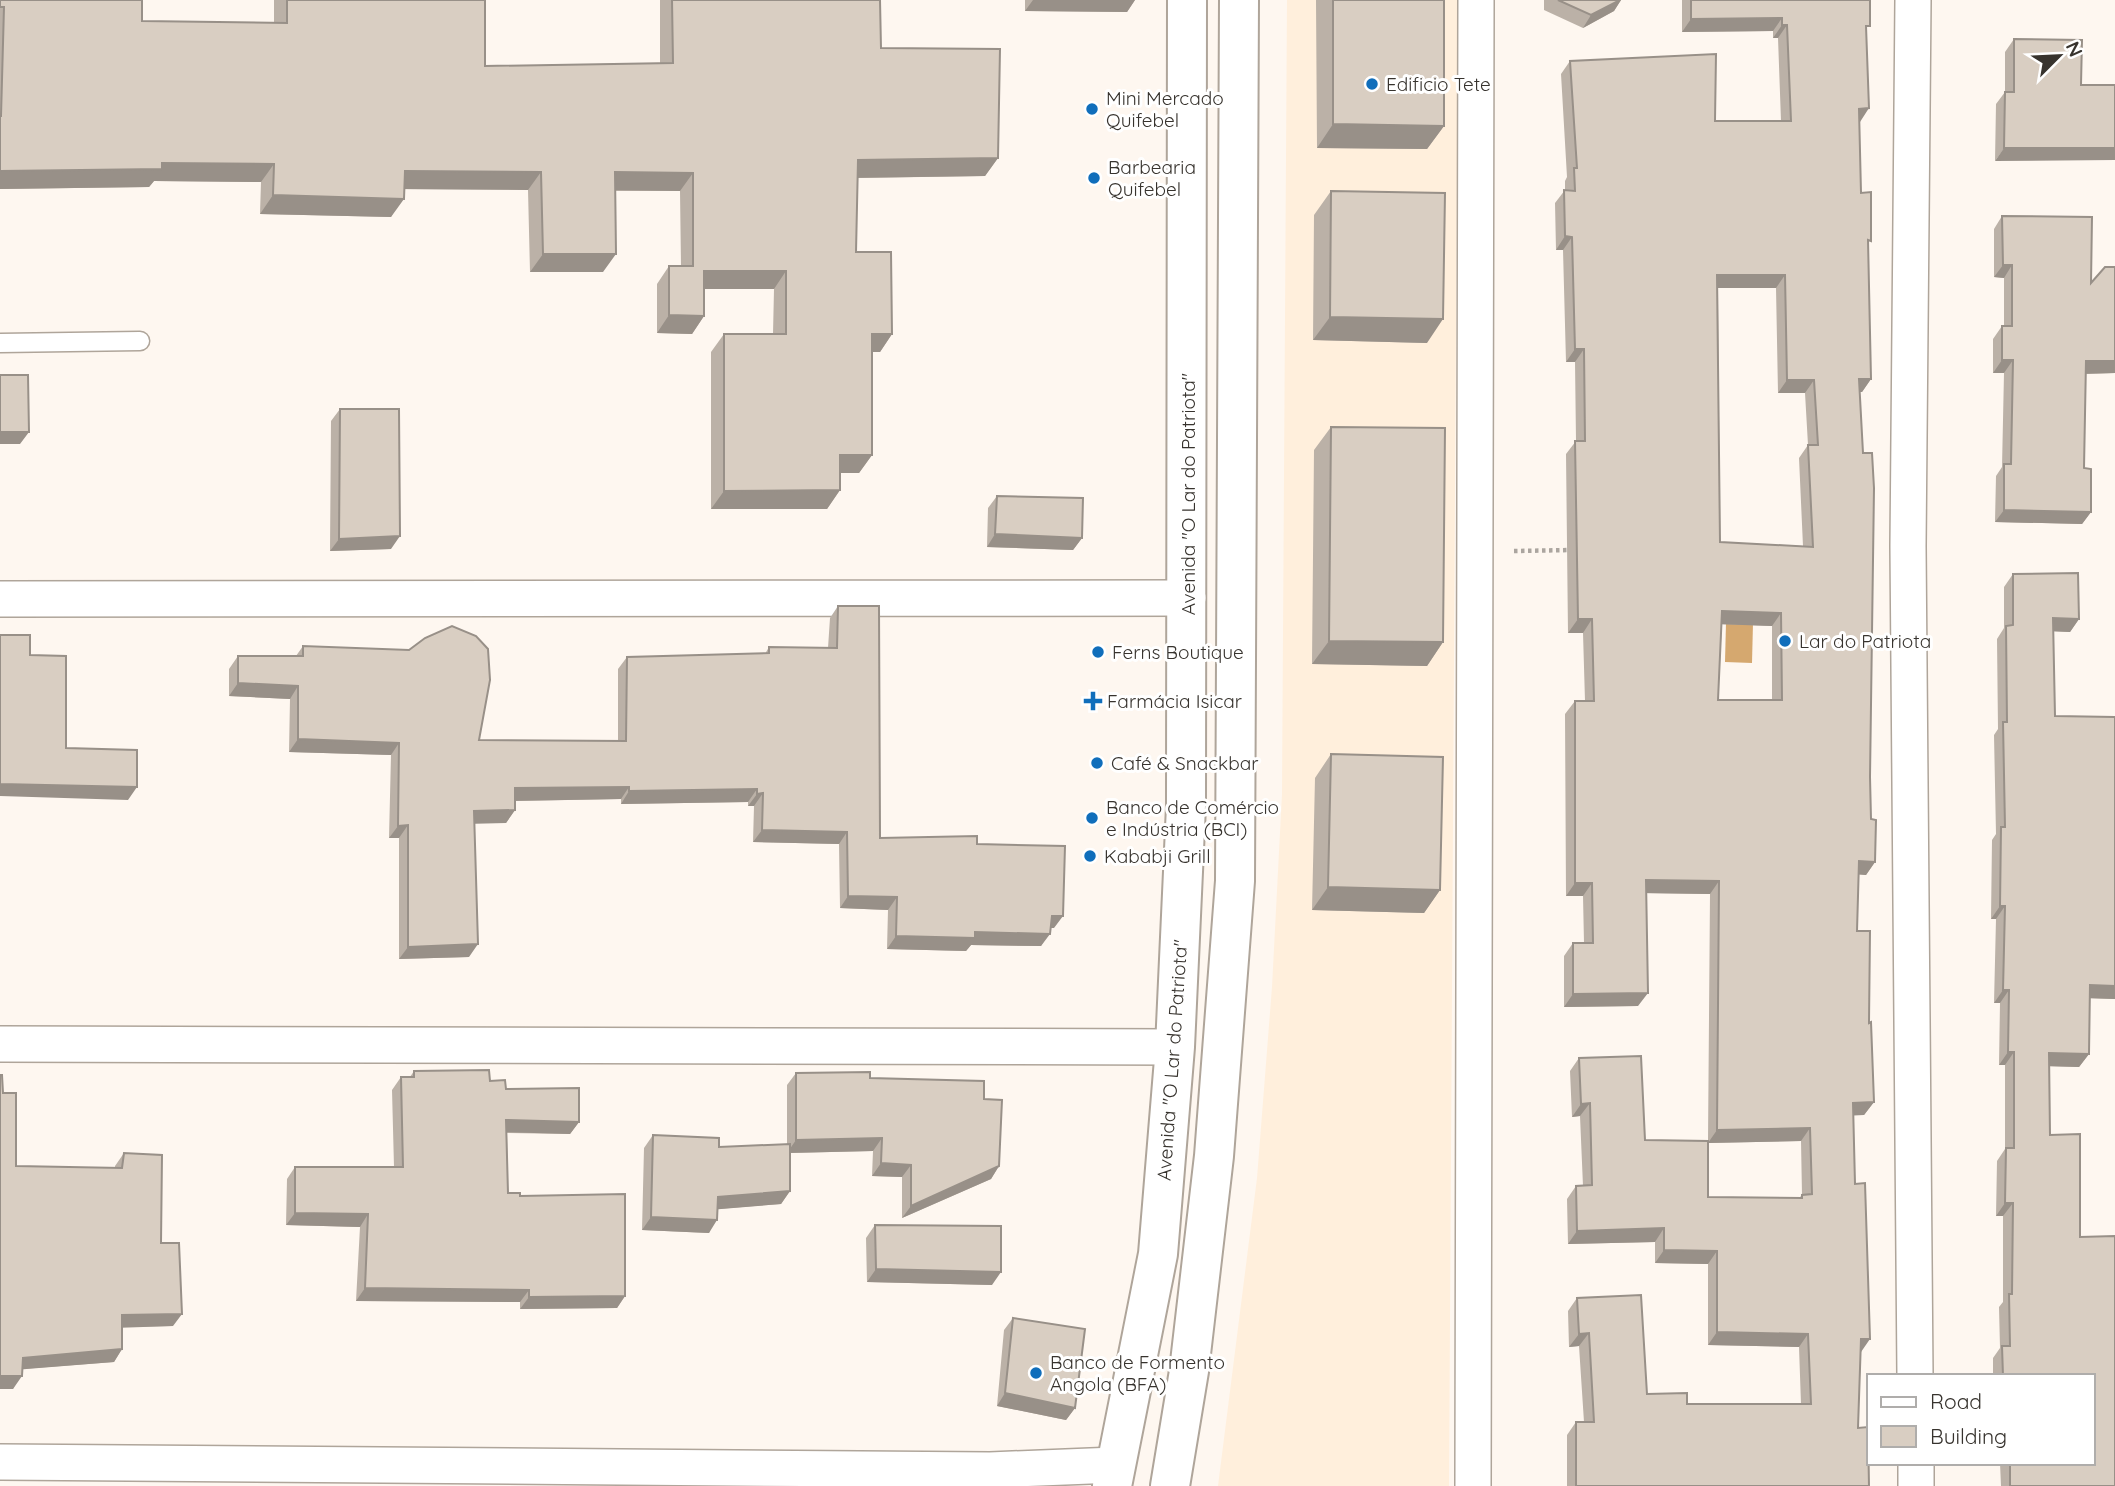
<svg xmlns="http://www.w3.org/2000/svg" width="2115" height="1486" viewBox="0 0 2115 1486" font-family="Quicksand,sans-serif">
<rect width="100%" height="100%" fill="#fef7f0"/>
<path fill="#ffefdc" d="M 1287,0 L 1458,0 L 1449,1486 L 1218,1486 L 1257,1178 L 1272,987 L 1282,794 Z"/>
<path fill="#d5a86f" d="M 1726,623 L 1753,623 L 1752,663 L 1725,662 Z"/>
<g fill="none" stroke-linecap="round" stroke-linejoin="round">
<g stroke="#afa59a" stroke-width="21">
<path id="lane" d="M 0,343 L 140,341"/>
</g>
<g stroke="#afa59a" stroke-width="38">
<path id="street" d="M 1913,0 L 1908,546 L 1915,1376
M 0,599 L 1188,598
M 0,1044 L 1175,1047
M 0,1462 L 990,1470 L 1115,1465
M 1916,1463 L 1916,1486
M 1473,1486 L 1476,0"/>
</g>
<g stroke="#afa59a" stroke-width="42">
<path id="secondary" d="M 1112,1486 L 1158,1254 L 1175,1047 L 1186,806 L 1187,0
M 1170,1486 L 1189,1371 L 1214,1156 L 1235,881 L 1239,0"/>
</g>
<path stroke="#aba59f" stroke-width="4.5" stroke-dasharray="3.5 3.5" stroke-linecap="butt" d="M 1514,551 L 1571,550"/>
<use href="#lane" stroke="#fff" stroke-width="18"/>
<use href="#street" stroke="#fff" stroke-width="35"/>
<use href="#secondary" stroke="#fff" stroke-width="38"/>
</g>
<path fill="#bbb1a7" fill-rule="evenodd" d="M 0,0 L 142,21 L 274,23 L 274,0 L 485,0 L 485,66 L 660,63 L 660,0 L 880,0 L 881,48 L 998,158 L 985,176 L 858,178 L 856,252 L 892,334 L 880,352 L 872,352 L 872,455 L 859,473 L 840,473 L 840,490 L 827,509 L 711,509 L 711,352 L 724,334 L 773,334 L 774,289 L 704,289 L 704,316 L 692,334 L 657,333 L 657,284 L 669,266 L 681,266 L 680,191 L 615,191 L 603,272 L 530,272 L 528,190 L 404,189 L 391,217 L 260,214 L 261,182 L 154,181 L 149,187 L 0,189 Z
M 1025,0 L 1135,0 L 1127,12 L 1025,11 Z
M 1316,0 L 1444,0 L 1444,126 L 1427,149 L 1317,148 Z
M 1544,0 L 1621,0 L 1614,11 L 1583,28 L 1544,10 Z
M 1682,0 L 1870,0 L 1866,32 L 1859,122 L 1861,193 L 1868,244 L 1871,379 L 1862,392 L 1859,392 L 1871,819 L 1875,862 L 1866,875 L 1859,874 L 1857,931 L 1869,1023 L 1874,1102 L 1864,1115 L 1853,1115 L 1861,1352 L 1858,1428 L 1869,1486 L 1567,1486 L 1567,1435 L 1576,1422 L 1584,1422 L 1579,1346 L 1569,1347 L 1568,1311 L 1577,1298 L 1647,1394 L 1687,1404 L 1801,1404 L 1799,1347 L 1708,1345 L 1708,1264 L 1655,1263 L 1655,1242 L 1568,1244 L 1567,1199 L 1576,1186 L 1583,1186 L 1580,1116 L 1572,1117 L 1570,1071 L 1579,1058 L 1645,1140 L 1708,1141 L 1710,894 L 1646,893 L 1638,1006 L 1564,1007 L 1564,956 L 1573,943 L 1584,943 L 1583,896 L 1566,896 L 1565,714 L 1575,701 L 1585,701 L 1583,633 L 1568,633 L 1566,454 L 1576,441 L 1575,362 L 1566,362 L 1563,250 L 1556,250 L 1555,203 L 1565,190 L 1565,181 L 1567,177 L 1561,74 L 1570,61 L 1715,121 L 1781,121 L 1778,38 L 1773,38 L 1773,31 L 1682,32 ZM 1718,288 L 1776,288 L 1778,393 L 1805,393 L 1808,445 L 1799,458 L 1803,546 L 1720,542 ZM 1722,624 L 1772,626 L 1772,700 L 1718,700 ZM 1801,1141 L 1802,1195 L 1799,1198 L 1708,1197 L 1708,1143 Z
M 2014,39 L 2082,40 L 1995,161 L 1996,104 L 2005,92 L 2005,52 Z
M 1331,191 L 1427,343 L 1313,340 L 1314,215 Z
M 2002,216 L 2091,283 L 2115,267 L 2115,373 L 2086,374 L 2084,468 L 2091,512 L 2082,524 L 1995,522 L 1996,476 L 2002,467 L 2004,373 L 1993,373 L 1993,339 L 2002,326 L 2004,326 L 2004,278 L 1994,277 L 1994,229 Z
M 340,409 L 391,549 L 330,551 L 331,421 Z
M 1331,427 L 1443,642 L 1427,666 L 1312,664 L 1314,450 Z
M 997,496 L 1082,538 L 1073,550 L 987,547 L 988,508 Z
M 2013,574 L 2079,619 L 2070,632 L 2053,631 L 2055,716 L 2115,717 L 2115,999 L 2090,998 L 2089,1054 L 2079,1067 L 2049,1066 L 2050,1135 L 2080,1237 L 2115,1486 L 2001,1486 L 2000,1463 L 2092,1463 L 2092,1376 L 1993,1376 L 1993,1358 L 2000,1348 L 1999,1307 L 2003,1302 L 2003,1216 L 1996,1216 L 1997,1161 L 2005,1149 L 2005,1065 L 1999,1065 L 2000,1003 L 1994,1003 L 1996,919 L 1991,919 L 1992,840 L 1996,834 L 1994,735 L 1998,729 L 1997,639 L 2004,628 L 2004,587 Z
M 838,606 L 880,838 L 977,844 L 1054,928 L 1051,928 L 1041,946 L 971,945 L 966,951 L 887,949 L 888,910 L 840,908 L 839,844 L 753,842 L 754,806 L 748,806 L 748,802 L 621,804 L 621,799 L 515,801 L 515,810 L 506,823 L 474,823 L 469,957 L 399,959 L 399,838 L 389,838 L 391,755 L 289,752 L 290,699 L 229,696 L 229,669 L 238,656 L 296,656 L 303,646 L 479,740 L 618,741 L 618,669 L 627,657 L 765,654 L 769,647 L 828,648 L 830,618 Z
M 1331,754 L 1440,890 L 1424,913 L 1312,910 L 1315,778 Z
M 414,1071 L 490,1081 L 579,1122 L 570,1134 L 507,1133 L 508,1193 L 520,1196 L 625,1296 L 617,1308 L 520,1309 L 520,1302 L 356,1301 L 360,1227 L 286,1225 L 287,1179 L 295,1167 L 394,1167 L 392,1090 L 401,1077 L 410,1077 Z
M 796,1073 L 870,1078 L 984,1099 L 999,1166 L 991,1179 L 902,1218 L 902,1177 L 872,1176 L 873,1151 L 790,1153 L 790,1191 L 781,1204 L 718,1209 L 709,1233 L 642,1230 L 644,1148 L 653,1135 L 719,1147 L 787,1144 L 787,1085 Z
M 3,1093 L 16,1166 L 115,1168 L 115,1166 L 124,1153 L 161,1243 L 173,1326 L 122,1327 L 122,1349 L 114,1362 L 22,1369 L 13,1389 Z
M 875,1225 L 992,1285 L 867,1282 L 866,1238 Z
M 1013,1318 L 1075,1408 L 1066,1420 L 997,1406 L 1004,1330 Z"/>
<path fill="#989088" d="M 1033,0 L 1135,0 L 1127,12 L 1025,11 Z
M 1620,0 L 1621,0 L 1614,11 L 1583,28 L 1591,15 Z
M 1782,18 L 1773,31 L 1682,32 L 1691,19 Z
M 1782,25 L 1787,25 L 1778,38 L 1773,38 Z
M 1869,108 L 1860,122 L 1859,109 Z
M 1333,124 L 1444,126 L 1427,149 L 1317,148 Z
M 2004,148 L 2115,148 L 2115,160 L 1995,161 Z
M 998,158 L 985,176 L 845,178 L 858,160 Z
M 162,163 L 274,164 L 261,182 L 154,181 L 149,187 L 0,189 L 0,171 Z
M 405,171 L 541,172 L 528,190 L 392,189 Z
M 615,172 L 693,173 L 680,191 L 602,190 Z
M 273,195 L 404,199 L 391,217 L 260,214 Z
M 1565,236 L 1572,237 L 1563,250 L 1556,250 Z
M 543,254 L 616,254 L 603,272 L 530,272 Z
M 2003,265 L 2012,265 L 2004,278 L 1994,277 Z
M 704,271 L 786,271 L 774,289 L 692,289 Z
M 1717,275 L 1785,275 L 1776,288 L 1708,288 Z
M 669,315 L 704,316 L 692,334 L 657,333 Z
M 1330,317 L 1443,319 L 1427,343 L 1313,340 Z
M 872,334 L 892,334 L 880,352 L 859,352 Z
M 1575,349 L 1584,349 L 1575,362 L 1566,362 Z
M 2002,360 L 2013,360 L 2004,373 L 1993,373 Z
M 2086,361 L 2115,361 L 2115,373 L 2077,374 Z
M 1859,379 L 1871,379 L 1862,392 L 1849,392 Z
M 1787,380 L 1814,380 L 1805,393 L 1778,393 Z
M 0,432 L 29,432 L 20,444 L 0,444 Z
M 840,455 L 872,455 L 859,473 L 827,473 Z
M 840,490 L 827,509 L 711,509 L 724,491 Z
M 2004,510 L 2091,512 L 2082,524 L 1995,522 Z
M 995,534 L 1082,538 L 1073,550 L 987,547 Z
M 400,536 L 391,549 L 330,551 L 339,539 Z
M 1722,611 L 1781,613 L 1772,626 L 1713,624 Z
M 2053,618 L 2079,619 L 2070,632 L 2044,631 Z
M 1578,619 L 1592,619 L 1583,633 L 1568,633 Z
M 1329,641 L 1443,642 L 1427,666 L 1312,664 Z
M 238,683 L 298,686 L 290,699 L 229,696 Z
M 298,739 L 399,743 L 391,755 L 289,752 Z
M 0,784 L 137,787 L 128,800 L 0,796 Z
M 629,787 L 621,799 L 506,801 L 515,788 Z
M 757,789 L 748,802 L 621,804 L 629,791 Z
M 763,793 L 754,806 L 748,806 L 757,794 Z
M 515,810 L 506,823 L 465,824 L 474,811 Z
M 408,825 L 399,838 L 389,838 L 398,826 Z
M 762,830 L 847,832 L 839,844 L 753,842 Z
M 1859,861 L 1875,862 L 1866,875 L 1850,874 Z
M 1646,880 L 1719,881 L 1710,894 L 1637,893 Z
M 1575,883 L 1592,883 L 1583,896 L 1566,896 Z
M 1328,887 L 1440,890 L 1424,913 L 1312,910 Z
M 848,896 L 897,897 L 888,910 L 840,908 Z
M 2000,906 L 2005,906 L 1996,919 L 1991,919 Z
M 1052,916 L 1063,916 L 1054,928 L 1043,928 Z
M 975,932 L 1050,934 L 1041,946 L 971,945 L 966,951 L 887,949 L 896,936 Z
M 478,944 L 469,957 L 399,959 L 408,947 Z
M 2090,985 L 2115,986 L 2115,999 L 2081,998 Z
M 2003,990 L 2009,990 L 2000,1003 L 1994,1003 Z
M 1648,993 L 1638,1006 L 1564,1007 L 1573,994 Z
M 2008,1052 L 2014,1052 L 2005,1065 L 1999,1065 Z
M 2049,1053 L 2089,1054 L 2079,1067 L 2040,1066 Z
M 1874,1102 L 1864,1115 L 1843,1116 L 1853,1103 Z
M 1590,1103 L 1580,1116 L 1572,1117 L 1581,1104 Z
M 506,1120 L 579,1122 L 570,1134 L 498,1132 Z
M 1810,1128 L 1801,1141 L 1708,1143 L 1717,1130 Z
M 882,1138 L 873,1151 L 787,1153 L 796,1140 Z
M 881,1163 L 911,1165 L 902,1177 L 872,1176 Z
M 999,1166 L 991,1179 L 902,1218 L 911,1206 Z
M 790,1191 L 781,1204 L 709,1210 L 718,1197 Z
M 2005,1203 L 2013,1203 L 2003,1216 L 1996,1216 Z
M 295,1213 L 368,1214 L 360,1227 L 286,1225 Z
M 651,1217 L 717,1220 L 709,1233 L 642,1230 Z
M 1664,1228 L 1655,1242 L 1568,1244 L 1577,1231 Z
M 1664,1250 L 1717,1251 L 1708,1264 L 1655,1263 Z
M 876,1269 L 1001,1272 L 992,1285 L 867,1282 Z
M 365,1288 L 529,1290 L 520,1302 L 356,1301 Z
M 625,1296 L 617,1308 L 520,1309 L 529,1297 Z
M 182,1314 L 173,1326 L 113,1328 L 122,1315 Z
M 1717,1332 L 1808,1334 L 1799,1347 L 1708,1345 Z
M 1589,1333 L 1579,1346 L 1569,1347 L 1579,1334 Z
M 1861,1339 L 1870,1339 L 1861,1352 Z
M 122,1349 L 114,1362 L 14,1370 L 23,1358 Z
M 0,1376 L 22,1376 L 13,1389 L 0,1389 Z
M 1005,1393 L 1075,1408 L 1066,1420 L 997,1406 Z"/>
<path fill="#d9cec2" stroke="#989088" stroke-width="2" fill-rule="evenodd" d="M 0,0 L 142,0 L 142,21 L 287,23 L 287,0 L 485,0 L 485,66 L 673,63 L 672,0 L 880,0 L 881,48 L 1000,49 L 998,158 L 858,160 L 856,252 L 891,252 L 892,334 L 872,334 L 872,455 L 840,455 L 840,490 L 724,491 L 724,334 L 786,334 L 786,271 L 704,271 L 704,316 L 669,315 L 669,266 L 693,266 L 693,173 L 615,172 L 616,254 L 543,254 L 541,172 L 405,171 L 404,199 L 273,195 L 274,164 L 162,163 L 162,169 L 0,171 L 0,116 L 1,116 L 4,7 L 0,7 Z
M 1333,0 L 1444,0 L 1444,126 L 1333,124 Z
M 1558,0 L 1620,0 L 1591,15 Z
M 1691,0 L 1870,0 L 1870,26 L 1866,26 L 1869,108 L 1859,109 L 1861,193 L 1871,192 L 1871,241 L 1868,240 L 1871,379 L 1859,379 L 1863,453 L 1872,453 L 1874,488 L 1870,777 L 1871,819 L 1876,820 L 1875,862 L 1859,861 L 1857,931 L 1870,931 L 1869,1023 L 1871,1022 L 1874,1102 L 1853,1103 L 1855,1184 L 1865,1183 L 1870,1339 L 1861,1339 L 1858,1428 L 1868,1427 L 1869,1486 L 1576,1486 L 1576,1422 L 1594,1422 L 1589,1333 L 1579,1334 L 1577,1298 L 1641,1295 L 1647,1394 L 1687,1393 L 1687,1404 L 1811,1404 L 1808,1334 L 1717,1332 L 1717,1251 L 1664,1250 L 1664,1228 L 1577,1231 L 1576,1186 L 1592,1185 L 1590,1103 L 1581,1104 L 1579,1058 L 1641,1056 L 1645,1140 L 1708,1141 L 1708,1197 L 1802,1198 L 1802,1195 L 1812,1194 L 1810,1128 L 1717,1130 L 1719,881 L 1646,880 L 1648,993 L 1573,994 L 1573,943 L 1593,943 L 1592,883 L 1575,883 L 1575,701 L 1594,701 L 1592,619 L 1578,619 L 1575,441 L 1585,441 L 1584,349 L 1575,349 L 1572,237 L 1565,236 L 1564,190 L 1575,191 L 1574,168 L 1577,168 L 1570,61 L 1716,54 L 1715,121 L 1791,121 L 1787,25 L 1782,25 L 1782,18 L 1691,19 ZM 1717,275 L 1785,275 L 1787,380 L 1814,380 L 1818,445 L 1808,445 L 1813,547 L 1720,542 ZM 1722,611 L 1781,613 L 1782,700 L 1718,700 Z
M 2014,39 L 2082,40 L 2081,85 L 2115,85 L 2115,148 L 2004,148 L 2005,92 L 2014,92 Z
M 1331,191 L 1445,193 L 1443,319 L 1330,317 Z
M 2002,216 L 2092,217 L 2091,283 L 2105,267 L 2115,267 L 2115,361 L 2086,361 L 2084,468 L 2091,469 L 2091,512 L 2004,510 L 2004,464 L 2011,464 L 2013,360 L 2002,360 L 2002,326 L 2012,326 L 2012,265 L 2003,265 Z
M 0,375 L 28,375 L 29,432 L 0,432 Z
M 340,409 L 399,409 L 400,536 L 339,539 Z
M 1331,427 L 1445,428 L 1443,642 L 1329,641 Z
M 997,496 L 1083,498 L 1082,538 L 995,534 Z
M 2078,573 L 2079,619 L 2053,618 L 2055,716 L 2115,717 L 2115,986 L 2090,985 L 2089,1054 L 2049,1053 L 2050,1135 L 2080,1134 L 2080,1237 L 2115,1236 L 2115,1486 L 2010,1486 L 2010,1463 L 2092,1463 L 2092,1376 L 2003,1376 L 2002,1346 L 2010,1346 L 2009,1294 L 2012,1294 L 2013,1203 L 2005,1203 L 2006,1148 L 2014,1148 L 2014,1052 L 2008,1052 L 2009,990 L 2003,990 L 2005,906 L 2000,906 L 2001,827 L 2005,827 L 2003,722 L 2007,722 L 2006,626 L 2013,625 L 2013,574 Z
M 838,606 L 879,606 L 880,838 L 977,836 L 977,844 L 1065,846 L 1063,916 L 1052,916 L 1050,934 L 975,932 L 975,938 L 896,936 L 897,897 L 848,896 L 847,832 L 762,830 L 763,793 L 757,794 L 757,789 L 629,791 L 629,787 L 515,788 L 515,810 L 474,811 L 478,944 L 408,947 L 408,825 L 398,826 L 399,743 L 298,739 L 298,686 L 238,683 L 238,656 L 303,656 L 303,646 L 409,650 L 425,638 L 452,626 L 476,636 L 488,649 L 490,680 L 479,740 L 626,741 L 627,657 L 769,653 L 769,647 L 837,648 Z
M 0,635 L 30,635 L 30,655 L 66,656 L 66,748 L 137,750 L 137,787 L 0,784 Z
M 1331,754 L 1443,757 L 1440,890 L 1328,887 Z
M 489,1070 L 490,1081 L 505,1080 L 506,1089 L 579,1088 L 579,1122 L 506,1120 L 508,1193 L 520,1193 L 520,1196 L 625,1194 L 625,1296 L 529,1297 L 529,1290 L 365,1288 L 368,1214 L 295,1213 L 295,1167 L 403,1167 L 401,1077 L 414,1077 L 414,1071 Z
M 870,1072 L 870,1078 L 984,1081 L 984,1099 L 1002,1100 L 999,1166 L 911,1206 L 911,1165 L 881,1163 L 882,1138 L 796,1140 L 796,1073 Z
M 0,1075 L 2,1075 L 3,1093 L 16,1093 L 16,1166 L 122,1168 L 124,1153 L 162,1155 L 161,1243 L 179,1243 L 182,1314 L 122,1315 L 122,1349 L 23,1358 L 22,1376 L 0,1376 Z
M 653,1135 L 719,1138 L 719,1147 L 790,1144 L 790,1191 L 718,1197 L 717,1220 L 651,1217 Z
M 875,1225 L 1001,1226 L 1001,1272 L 876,1269 Z
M 1013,1318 L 1085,1329 L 1075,1408 L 1005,1393 Z"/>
<g fill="#106ebb" stroke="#fff" stroke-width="2.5">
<circle cx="1372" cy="84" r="7"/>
<circle cx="1092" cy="109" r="7"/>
<circle cx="1094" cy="178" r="7"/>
<circle cx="1785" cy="641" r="7"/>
<circle cx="1098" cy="652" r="7"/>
<path d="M1089.5 690.5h7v7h7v7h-7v7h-7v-7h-7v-7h7z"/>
<circle cx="1097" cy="763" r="7"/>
<circle cx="1092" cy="818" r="7"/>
<circle cx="1090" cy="856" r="7"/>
<circle cx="1036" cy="1373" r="7"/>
</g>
<g text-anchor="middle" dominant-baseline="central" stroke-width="6" stroke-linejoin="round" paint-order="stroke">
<g font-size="19" fill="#37332e" stroke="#fff" text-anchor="start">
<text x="1386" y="84">Edificio Tete</text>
<text x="1106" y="98">Mini Mercado<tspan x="1106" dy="22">Quifebel</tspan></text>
<text x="1108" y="167">Barbearia<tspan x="1108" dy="22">Quifebel</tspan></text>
<text x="1799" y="641">Lar do Patriota</text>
<text x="1112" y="652">Ferns Boutique</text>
<text x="1107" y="701">Farmácia Isicar</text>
<text x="1111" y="763">Café &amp; Snackbar</text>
<text x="1106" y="807">Banco de Comércio<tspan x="1106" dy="22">e Indústria (BCI)</tspan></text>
<text x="1104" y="856">Kababji Grill</text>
<text x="1050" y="1362">Banco de Formento<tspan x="1050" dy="22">Angola (BFA)</tspan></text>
</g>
<g font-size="19" fill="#37332e" stroke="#fff">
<text transform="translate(1188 494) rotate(-90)">Avenida "O Lar do Patriota"</text>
<text transform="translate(1172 1060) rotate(-86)">Avenida "O Lar do Patriota"</text>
</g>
</g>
<rect x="1867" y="1374" width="228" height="91" fill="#ffffff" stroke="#afadab" stroke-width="2"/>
<rect x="1881" y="1397" width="35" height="10" fill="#ffffff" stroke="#afadab" stroke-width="2"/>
<text x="1930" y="1409" font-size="21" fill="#37332e">Road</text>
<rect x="1881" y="1426" width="35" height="21" fill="#d9cec2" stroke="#afadab" stroke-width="2"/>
<text x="1930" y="1444" font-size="21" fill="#37332e">Building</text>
<g transform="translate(2059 56) rotate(66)" stroke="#ffffff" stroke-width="5" paint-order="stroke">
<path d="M0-5L12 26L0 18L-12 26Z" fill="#37332e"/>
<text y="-10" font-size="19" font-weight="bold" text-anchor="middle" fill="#37332e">N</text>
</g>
</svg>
